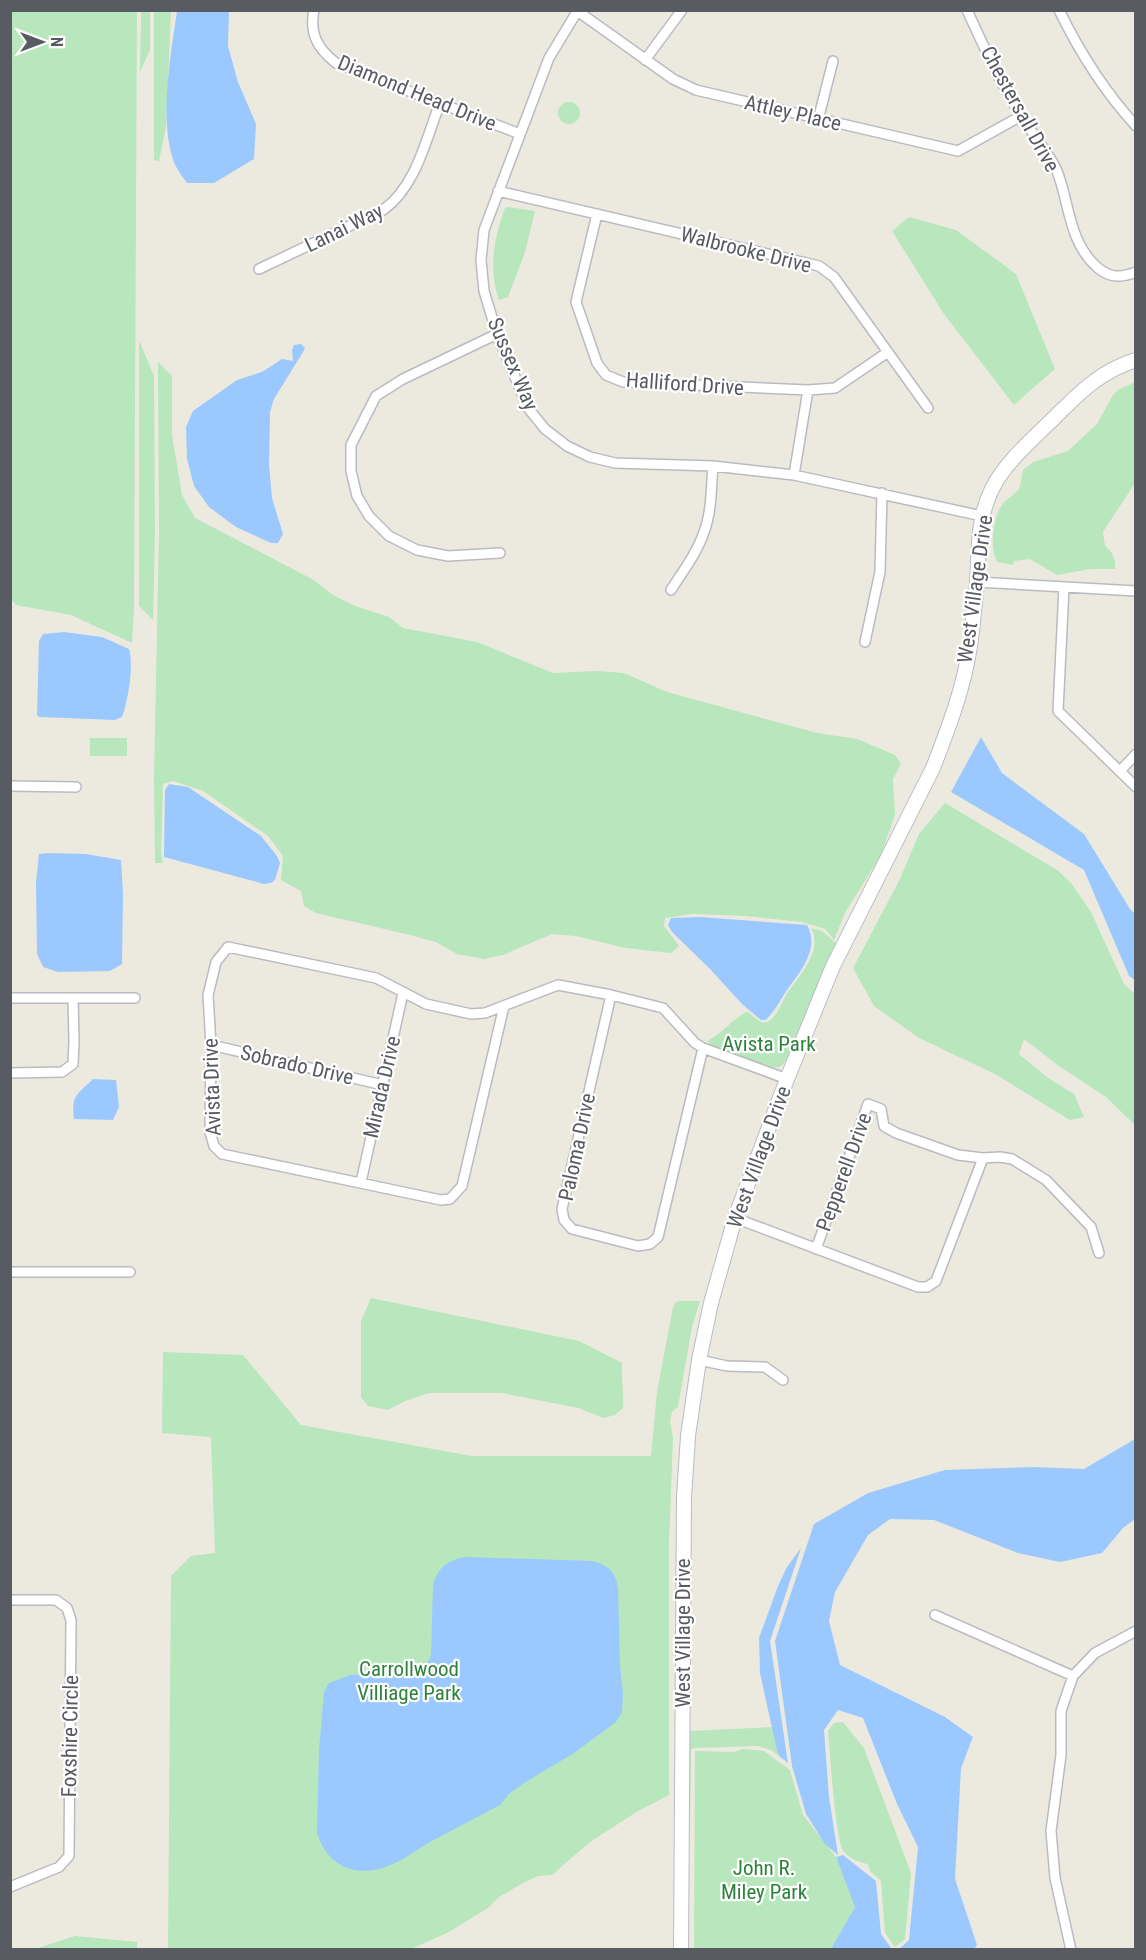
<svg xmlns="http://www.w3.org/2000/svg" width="1146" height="1960" viewBox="0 0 1146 1960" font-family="'Roboto Condensed',sans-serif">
<rect width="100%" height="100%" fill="#eceade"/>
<path fill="#b8e6bd" d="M 10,11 L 137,11 L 134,608 L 132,643 L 71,615 L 16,605 L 11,599 Z
M 141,11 L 150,11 L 150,50 L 140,72 Z
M 154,11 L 171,11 L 166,127 L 159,161 L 154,160 Z
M558 113a11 11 0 1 1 22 0a11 11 0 1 1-22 0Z
M 508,207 L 535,211 L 525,252 L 508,297 L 499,300 C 488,269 494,238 505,208 Z
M 909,217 L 956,230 L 1016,274 L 1055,369 L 1014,405 L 944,314 L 892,231 Z
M 139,330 L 139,340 L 154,376 L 155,533 L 153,620 L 139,606 Z
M 158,362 L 172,376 L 172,435 L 182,495 L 195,518 L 312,579 L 333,595 L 355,606 L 389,617 L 403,628 L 477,642 L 553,673 L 597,671 L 624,673 L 667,692 L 817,733 L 857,739 L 895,755 L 901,764 L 893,779 L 895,815 L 881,855 L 845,913 L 834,940 L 825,929 L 802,922 L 746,916 L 692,914 L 665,918 L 664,926 L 679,946 L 671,953 L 626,948 L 576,936 L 552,934 L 503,955 L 484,959 L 457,954 L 436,942 L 410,935 L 316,913 L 304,906 L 301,891 L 281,880 L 283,856 L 268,836 L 203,791 L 173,781 L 163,784 L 161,852 L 163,863 L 155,863 L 154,779 L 159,533 Z
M 1135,382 L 1135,483 L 1103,532 L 1105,546 L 1112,553 L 1115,562 L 1115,569 L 1091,569 L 1057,575 L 1030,559 L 1014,561 L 1013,565 L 997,562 C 989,547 993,515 1004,502 C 1008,498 1015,494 1019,489 C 1021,484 1022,476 1023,470 L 1033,462 L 1068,451 L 1097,424 L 1113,395 L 1118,390 Z
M 90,738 L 127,738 L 127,756 L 90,756 Z
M 945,803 L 1057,870 L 1071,883 L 1091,912 L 1124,984 L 1135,994 L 1135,1125 L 1106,1097 L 1059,1066 L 1024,1039 L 1019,1054 L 1048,1078 L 1074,1094 L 1084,1117 L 1070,1120 L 995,1074 L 919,1038 L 874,1006 L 853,968 L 899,881 L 919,834 Z
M 811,928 L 822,931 L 837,944 L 786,1060 C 782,1066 779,1069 771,1067 L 714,1047 L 707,1041 C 722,1034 732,1019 747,1012 C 753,1014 759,1025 767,1022 C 776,1018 782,1003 786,995 C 798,977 824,951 811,928 Z
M 371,1298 L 579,1341 L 622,1363 C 621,1378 624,1393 623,1408 L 615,1415 L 603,1418 L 579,1408 L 502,1393 L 429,1393 L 405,1401 L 388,1410 L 368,1406 L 361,1397 L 361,1321 Z
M 679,1301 L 700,1301 L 692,1327 L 678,1407 L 672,1412 L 670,1421 L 673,1438 L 669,1543 L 669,1795 L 638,1811 L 590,1842 L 552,1875 L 538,1876 L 521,1884 L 499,1897 L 488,1908 L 449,1932 L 411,1949 L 168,1949 L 171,1576 L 191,1556 L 215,1553 L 211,1437 L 162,1433 L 163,1352 L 243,1355 L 301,1425 L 472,1456 L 651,1456 L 657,1392 L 673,1307 L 676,1302 Z
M 843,1722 L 864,1748 L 911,1873 L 905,1939 L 895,1947 L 885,1933 L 881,1881 L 870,1871 L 868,1864 C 860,1863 849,1858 844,1852 C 835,1840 830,1750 828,1731 L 834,1723 Z
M 772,1727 L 777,1751 L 780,1757 L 771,1750 L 758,1746 L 695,1748 L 691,1749 L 690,1837 L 690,1731 Z
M 743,1749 L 764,1751 L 790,1770 L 803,1815 L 836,1857 L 856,1907 L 831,1949 L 694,1950 L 695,1751 L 734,1752 Z
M 75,1936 L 137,1942 L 137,1949 L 35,1949 Z"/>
<path fill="#9bc9ff" d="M 177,11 L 229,11 L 228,46 L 238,82 L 256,124 L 254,159 L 214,183 L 187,183 C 182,176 175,167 173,159 C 159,118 171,53 177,11 Z
M 301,344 L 305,348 L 303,352 L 274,399 L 270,412 L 269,465 L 272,498 L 283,534 L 278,543 L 271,543 L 236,527 L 209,507 L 194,486 L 187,459 L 186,427 L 193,411 L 237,380 L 262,372 L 282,359 L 293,361 L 292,350 L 294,345 Z
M 64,632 L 102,637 L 129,649 C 134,664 128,702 122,717 L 115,720 L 39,717 L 37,715 L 39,641 L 43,634 Z
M 981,737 L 1002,773 L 1084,834 L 1130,909 L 1135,914 L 1135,980 L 1129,976 L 1084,870 L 951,792 Z
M 169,784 L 188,787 L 261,836 L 277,856 L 280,863 L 275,880 L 271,883 L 264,884 L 164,857 L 165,790 Z
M 48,853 L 86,854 L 121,860 L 123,894 L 122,964 L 110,971 L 58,972 L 43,967 L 37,954 L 36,882 L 39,854 Z
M 700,917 L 807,925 C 821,950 798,974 785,993 C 779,1003 774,1011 766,1020 L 761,1020 L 742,1004 L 710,969 L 672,932 L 668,925 L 671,918 Z
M 93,1079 L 116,1080 L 119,1107 L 113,1120 L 74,1119 C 71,1095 77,1095 93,1079 Z
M 1135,1439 L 1135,1519 L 1123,1528 L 1102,1553 L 1060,1562 L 1018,1553 L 934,1520 L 890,1519 L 868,1535 L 835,1592 L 829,1621 L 840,1665 L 945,1717 L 973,1737 L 961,1768 L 955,1879 L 977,1945 L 974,1949 L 899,1949 L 909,1940 L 918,1847 L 897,1804 L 863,1718 L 838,1710 L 824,1730 L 829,1797 L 838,1855 L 825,1844 L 806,1814 L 792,1766 L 775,1641 L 814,1524 L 868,1493 L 945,1470 L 1033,1467 L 1084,1469 Z
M 801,1548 L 770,1641 L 788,1763 L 780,1757 L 777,1751 L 760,1673 L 759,1638 L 778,1586 L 787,1567 Z
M 466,1557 L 592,1561 C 608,1565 616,1572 618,1588 L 620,1666 L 623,1694 L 622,1712 L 616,1722 L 574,1753 L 524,1783 L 509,1794 L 500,1805 C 477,1817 453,1830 430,1842 C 416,1850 401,1862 386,1867 C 353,1878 327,1865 317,1833 L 319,1750 L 324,1692 L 329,1683 L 350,1675 L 415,1671 C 424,1668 429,1663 431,1654 L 433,1585 C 438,1567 448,1560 466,1557 Z
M 843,1855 L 876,1881 L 881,1934 L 892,1949 L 831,1949 L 855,1907 L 836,1857 Z"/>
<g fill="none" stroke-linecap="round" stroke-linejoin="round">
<g stroke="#babbc2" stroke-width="12">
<path id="street" d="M 314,10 C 309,34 318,49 336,63 L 520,134
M 576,10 L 673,79 L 696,90 L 958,151 L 1021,116
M 578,10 L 549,58 L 484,230 L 481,260 L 484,291 L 497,334 L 528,408 L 545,429 L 567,446 L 590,457 L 615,463 L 713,466 L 794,475 L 982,516
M 967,10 C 984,47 1000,83 1022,117 C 1032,134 1050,154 1057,171 C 1070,204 1068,242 1098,268 C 1110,278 1121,278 1136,272
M 1059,10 C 1080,53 1104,91 1136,126
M 645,60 L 682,10
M 818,120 L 833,61
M 498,191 L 819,266 L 834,277 L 928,408
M 597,214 L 576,302 L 597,363 L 606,375 L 623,382 L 808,390 L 835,388 L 888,352
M 259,269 L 383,210 C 416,187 426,139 440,103
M 497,334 L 403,379 L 376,396 L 351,445 L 351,471 L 357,496 L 369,516 L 389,536 L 417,550 L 448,556 L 500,553
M 794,475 L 808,390
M 977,582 L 1136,591
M 1064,587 L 1058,711 L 1136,787
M 671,590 C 683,571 697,553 704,532 C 712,511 711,487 713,466
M 865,642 L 880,572 L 882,493
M 1120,771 L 1136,754
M 10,786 L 76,787
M 611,995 L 562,1209 L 564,1220 L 572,1229 L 638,1246 L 650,1244 L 658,1237 L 703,1048
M 10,998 L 135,998
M 504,1006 L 462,1186 L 450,1199 L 441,1200 L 222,1154 L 214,1146 L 210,1132 L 211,1045 L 208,995 L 216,962 L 228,947 L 376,978 L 426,1004 L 471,1014 L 485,1013 L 558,985 L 611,995 L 663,1008 L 695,1043 L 703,1048 L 787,1079
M 211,1045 L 383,1085
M 10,1073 L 62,1072 L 73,1064 L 74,1042 L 73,998
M 361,1182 L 403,993
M 735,1218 L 918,1287 L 927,1287 L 936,1281 L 983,1158
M 816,1249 L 868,1104 L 881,1109 L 884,1126 L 896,1133 L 958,1155 L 983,1158 L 1000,1157 L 1012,1159 L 1046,1180 L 1091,1227 L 1099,1253
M 10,1272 L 130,1272
M 699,1360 L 727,1366 L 765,1367 L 783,1380
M 10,1600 L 56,1600 L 67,1608 L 71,1620 L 69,1856 L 59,1867 L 10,1887
M 935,1615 L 1073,1676
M 1071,1950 L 1055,1878 L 1051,1831 L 1061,1755 L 1061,1711 L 1073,1676 L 1095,1653 L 1136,1631"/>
</g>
<g stroke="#b9bcc4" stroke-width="16">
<path id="secondary" d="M 681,1950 L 684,1497 L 688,1436 L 699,1360 L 711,1303 L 735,1218 L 787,1079 L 833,966 L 933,768 C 948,729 964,688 970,646 C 973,625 975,603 977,582 C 979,549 977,520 992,489 C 1006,461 1033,439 1055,417 C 1079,393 1102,370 1136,360"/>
</g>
<use href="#street" stroke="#fff" stroke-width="9"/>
<use href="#secondary" stroke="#fff" stroke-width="14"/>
</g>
<g text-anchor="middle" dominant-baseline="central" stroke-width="4.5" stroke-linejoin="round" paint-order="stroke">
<g font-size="21" fill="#585b61" stroke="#fff">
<text transform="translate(417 93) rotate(22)">Diamond Head Drive</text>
<text transform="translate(1020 109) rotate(61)">Chestersall Drive</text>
<text transform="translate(793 113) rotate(13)">Attley Place</text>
<text transform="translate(344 228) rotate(-26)">Lanai Way</text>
<text transform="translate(746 250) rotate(14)">Walbrooke Drive</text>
<text transform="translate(513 364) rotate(67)">Sussex Way</text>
<text transform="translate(685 384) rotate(4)">Halliford Drive</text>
<text transform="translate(975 589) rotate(-82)">West Village Drive</text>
<text transform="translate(297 1065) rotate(13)">Sobrado Drive</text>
<text transform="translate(212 1087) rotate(-92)">Avista Drive</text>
<text transform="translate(382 1087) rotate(-77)">Mirada Drive</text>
<text transform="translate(577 1147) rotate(-78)">Paloma Drive</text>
<text transform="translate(759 1157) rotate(-70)">West Village Drive</text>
<text transform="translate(844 1172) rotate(-70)">Pepperell Drive</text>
<text transform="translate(683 1633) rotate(-90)">West Village Drive</text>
<text transform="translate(70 1736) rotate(-89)">Foxshire Circle</text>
</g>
<g font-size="21" fill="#2e823b" stroke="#fff">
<text x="769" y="1044">Avista Park</text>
<text x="409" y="1669">Carrollwood<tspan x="409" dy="24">Villiage Park</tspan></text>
<text x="764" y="1868">John R.<tspan x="764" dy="24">Miley Park</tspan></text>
</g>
</g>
<rect width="1146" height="1960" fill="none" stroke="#585b61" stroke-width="24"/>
<g transform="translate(42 42) rotate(90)" stroke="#ffffff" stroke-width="4.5" paint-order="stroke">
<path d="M0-4.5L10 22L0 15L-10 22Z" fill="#585b61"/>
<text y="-9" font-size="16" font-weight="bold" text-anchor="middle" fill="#585b61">N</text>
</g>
</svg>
